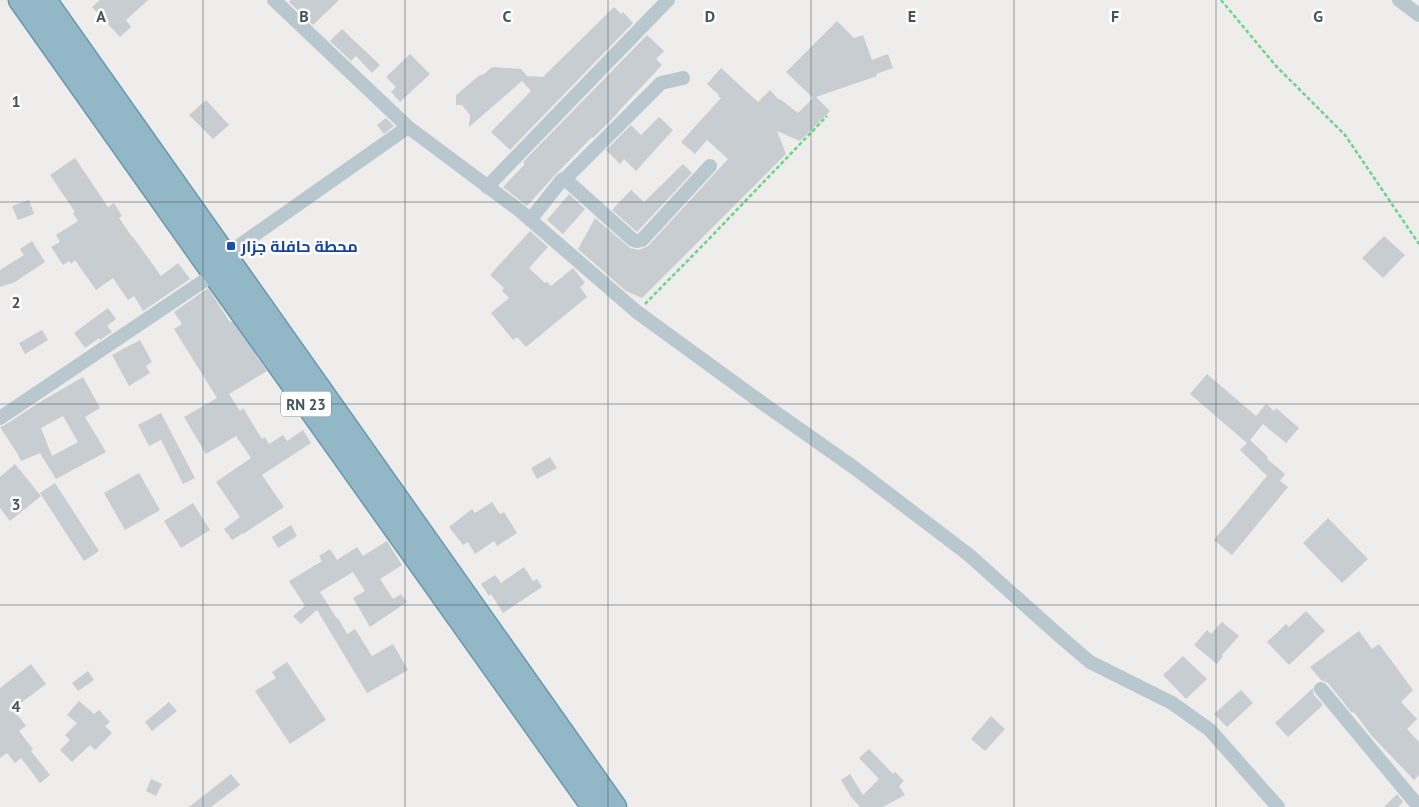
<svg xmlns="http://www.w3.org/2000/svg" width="1419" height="807" viewBox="0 0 1419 807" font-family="'PT Sans',Cairo,sans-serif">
<rect width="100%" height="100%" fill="#efecec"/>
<path fill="#c8cdd2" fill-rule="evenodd" d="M 100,0 L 148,0 L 126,20 L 131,27 L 120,37 L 92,7 Z
M 291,0 L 339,0 L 313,25 L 289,2 Z
M 614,7 L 621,14 L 623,12 L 633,23 L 510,150 L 491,132 L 531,91 L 522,81 L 469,127 L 470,115 L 462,105 L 456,105 L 456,95 L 480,75 L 483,75 L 492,67 L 521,69 L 527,76 L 543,77 Z
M 837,21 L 854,38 L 863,35 L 872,60 L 888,54 L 893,68 L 876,74 L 877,76 L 816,97 L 830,111 L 800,141 L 777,131 L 786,154 L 642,298 L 626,291 L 578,249 L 595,218 L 630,248 L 639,250 L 648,246 L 728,159 L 707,140 L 695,154 L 681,142 L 721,98 L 718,96 L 719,95 L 707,84 L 721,68 L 758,102 L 770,90 L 779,100 L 780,99 L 798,113 L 813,98 L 786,72 Z
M 342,29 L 380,65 L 372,73 L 356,56 L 351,61 L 330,41 Z
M 647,35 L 664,51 L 656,59 L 662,65 L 617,113 L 618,113 L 593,138 L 592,137 L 555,175 L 527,206 L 503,187 L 525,164 L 523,162 Z
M 410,54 L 430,74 L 400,102 L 391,92 L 396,87 L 386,77 Z
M 206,100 L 229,125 L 213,139 L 189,115 Z
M 659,117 L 673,130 L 636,171 L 624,159 L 620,164 L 606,150 L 631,125 L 641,135 Z
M 386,118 L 394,126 L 384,134 L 377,125 Z
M 75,158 L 108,207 L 114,203 L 122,216 L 119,218 L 132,237 L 133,237 L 161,276 L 178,263 L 190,279 L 143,311 L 134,296 L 128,300 L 113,278 L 96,290 L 75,260 L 71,264 L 69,261 L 63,265 L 51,247 L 60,242 L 56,235 L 78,221 L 73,213 L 75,212 L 50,175 Z
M 683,164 L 692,173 L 637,232 L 612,210 L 631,190 L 644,202 Z
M 569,194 L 585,209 L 563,234 L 547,220 Z
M 29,200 L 34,214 L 18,220 L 12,206 Z
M 530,231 L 548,247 L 529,268 L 545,283 L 547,282 L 551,286 L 573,268 L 585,283 L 580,287 L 587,297 L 526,347 L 517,337 L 513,340 L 491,313 L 509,298 L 502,291 L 504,288 L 490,275 Z
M 1384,236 L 1405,255 L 1383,278 L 1362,258 Z
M 32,241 L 45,262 L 15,282 L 0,287 L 0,270 L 24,255 L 20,249 Z
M 208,288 L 230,322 L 232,321 L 267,371 L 229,394 L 240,411 L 243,408 L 262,439 L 265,437 L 269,444 L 283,435 L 287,441 L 303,430 L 311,443 L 262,475 L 284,507 L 243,534 L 243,533 L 232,540 L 224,529 L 240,517 L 216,482 L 251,458 L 236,436 L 206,454 L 184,417 L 217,398 L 174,329 L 182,324 L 174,312 Z
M 108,308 L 116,319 L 107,326 L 112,332 L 100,340 L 99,338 L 85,348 L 74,333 Z
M 42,330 L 48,340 L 25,354 L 19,343 Z
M 140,340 L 152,362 L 146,366 L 150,373 L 129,386 L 112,355 Z
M 1207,374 L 1256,416 L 1266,404 L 1274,411 L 1276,408 L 1299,428 L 1286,443 L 1263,424 L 1250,440 L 1268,457 L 1267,459 L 1285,474 L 1280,481 L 1288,487 L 1232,555 L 1214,540 L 1267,476 L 1240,450 L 1247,443 L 1190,394 Z
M 83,377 L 100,408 L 85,417 L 106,452 L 56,479 L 40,453 L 21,461 L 17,453 L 0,427 L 5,425 L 40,402 ZM 63,416 L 78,442 L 52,456 L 41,428 Z
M 161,413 L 195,478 L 183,484 L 161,440 L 149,446 L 138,425 Z
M 550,457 L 557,468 L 537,479 L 531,468 Z
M 15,464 L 41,496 L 10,521 L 0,508 L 0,477 Z
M 139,473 L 160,510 L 125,530 L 104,493 Z
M 55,483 L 99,551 L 84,561 L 40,493 Z
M 492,502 L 500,514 L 504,512 L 517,533 L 497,546 L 494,541 L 475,554 L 468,542 L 463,545 L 449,527 L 472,509 L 475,513 Z
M 193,503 L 210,530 L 181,548 L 164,521 Z
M 1328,518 L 1368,559 L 1342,583 L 1303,543 Z
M 291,525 L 297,536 L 278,548 L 272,537 Z
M 387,541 L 402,565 L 380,579 L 393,599 L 401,594 L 407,602 L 370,627 L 353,598 L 365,591 L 353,572 L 320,592 L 337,619 L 338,618 L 347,634 L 355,629 L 372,656 L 393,644 L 408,670 L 367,693 L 317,610 L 301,624 L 293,616 L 305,606 L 289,581 L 322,561 L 319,556 L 330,549 L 337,560 L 357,547 L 363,556 Z
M 524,567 L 533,581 L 537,579 L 542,587 L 503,613 L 491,594 L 489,596 L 481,584 L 495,575 L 501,583 Z
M 1306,611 L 1325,631 L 1289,665 L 1267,642 L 1286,624 L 1289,627 Z
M 1222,622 L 1239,636 L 1222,655 L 1223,656 L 1217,664 L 1194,645 L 1207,630 L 1211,634 Z
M 1359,631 L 1372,649 L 1379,644 L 1413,690 L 1401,702 L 1417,719 L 1407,729 L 1419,742 L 1419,775 L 1414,780 L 1371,735 L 1354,712 L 1352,713 L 1328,683 L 1321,680 L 1310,667 Z
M 1183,656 L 1207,679 L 1186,699 L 1163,675 Z
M 287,662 L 326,720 L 290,744 L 255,691 L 276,678 L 272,672 Z
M 31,664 L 46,684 L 13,709 L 26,726 L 19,731 L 33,749 L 31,751 L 50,775 L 40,783 L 21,758 L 15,763 L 7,753 L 0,758 L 0,688 Z
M 88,671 L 94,680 L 78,691 L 72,683 Z
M 1313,688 L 1314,695 L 1323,705 L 1288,737 L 1275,723 Z
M 1241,690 L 1253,703 L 1227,727 L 1214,714 Z
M 79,701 L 94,714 L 99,710 L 110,722 L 105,726 L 112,733 L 95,750 L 90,745 L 72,762 L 60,750 L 70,740 L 65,735 L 77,723 L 67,715 Z
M 169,702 L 177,711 L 152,731 L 145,722 Z
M 991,716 L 1005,729 L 985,751 L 971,739 Z
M 869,749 L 893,774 L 895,772 L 904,781 L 899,786 L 905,795 L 883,807 L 860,807 L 851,797 L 841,780 L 850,774 L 863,795 L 879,779 L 859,758 Z
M 231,774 L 240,785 L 211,807 L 189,807 Z
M 151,779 L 162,784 L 156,796 L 146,791 Z
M 1397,794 L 1403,802 L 1398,807 L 1384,807 Z"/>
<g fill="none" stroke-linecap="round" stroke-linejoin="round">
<g stroke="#6998ad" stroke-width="25">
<path id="trunk" d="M 20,0 L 214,274 L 593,807
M 45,0 L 615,807"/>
</g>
<path stroke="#68d588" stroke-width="2.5" stroke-dasharray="4 2.5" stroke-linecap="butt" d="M 1221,0 L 1276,66 L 1345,135 L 1419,244
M 645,304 L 706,242 L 827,116"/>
<path stroke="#b8c8ce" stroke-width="14" d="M 274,0 L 408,127 L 519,210 L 637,312 L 751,395 L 856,469 L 969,555 L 1063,639 L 1090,662 L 1172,703 L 1210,730 L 1278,807
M 1399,0 L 1419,15
M 565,179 L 661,83 L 683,78
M 487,187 L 668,0
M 530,220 L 561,181 L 563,179 L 565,179 L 633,240 L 637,241 L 642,240 L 710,166
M 226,255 L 408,127
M 0,418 L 214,274
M 1321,689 L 1419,807"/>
<use href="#trunk" stroke="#92b8c8" stroke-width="22"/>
</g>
<path fill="none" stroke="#43555b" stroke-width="1" stroke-opacity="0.55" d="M 203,0 L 203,807M 405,0 L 405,807M 608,0 L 608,807M 811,0 L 811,807M 1014,0 L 1014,807M 1216,0 L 1216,807M 0,202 L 1419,202M 0,404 L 1419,404M 0,605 L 1419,605"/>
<rect fill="#1a4fb4" stroke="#fff" stroke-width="2" x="226" y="241" width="10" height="10" rx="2.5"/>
<g text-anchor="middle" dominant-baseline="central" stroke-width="5" stroke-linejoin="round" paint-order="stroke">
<rect fill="#fff" stroke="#7b888c" stroke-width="1" x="281" y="391.5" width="50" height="25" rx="4"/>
<g font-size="15" font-weight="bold" fill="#43555b">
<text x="306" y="404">RN 23</text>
</g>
<g font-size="16" font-weight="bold" fill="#164399" stroke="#fff" text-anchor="start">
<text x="241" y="246">محطة حافلة جزار</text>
</g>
</g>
<g font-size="16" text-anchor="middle" font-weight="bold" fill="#43555b" stroke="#fff" stroke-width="5" stroke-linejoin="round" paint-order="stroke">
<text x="101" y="22">A</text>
<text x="304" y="22">B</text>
<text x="507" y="22">C</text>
<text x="710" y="22">D</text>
<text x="912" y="22">E</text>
<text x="1115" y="22">F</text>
<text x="1318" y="22">G</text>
<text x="16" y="107">1</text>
<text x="16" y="308">2</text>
<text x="16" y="510">3</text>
<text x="16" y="712">4</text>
</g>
</svg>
